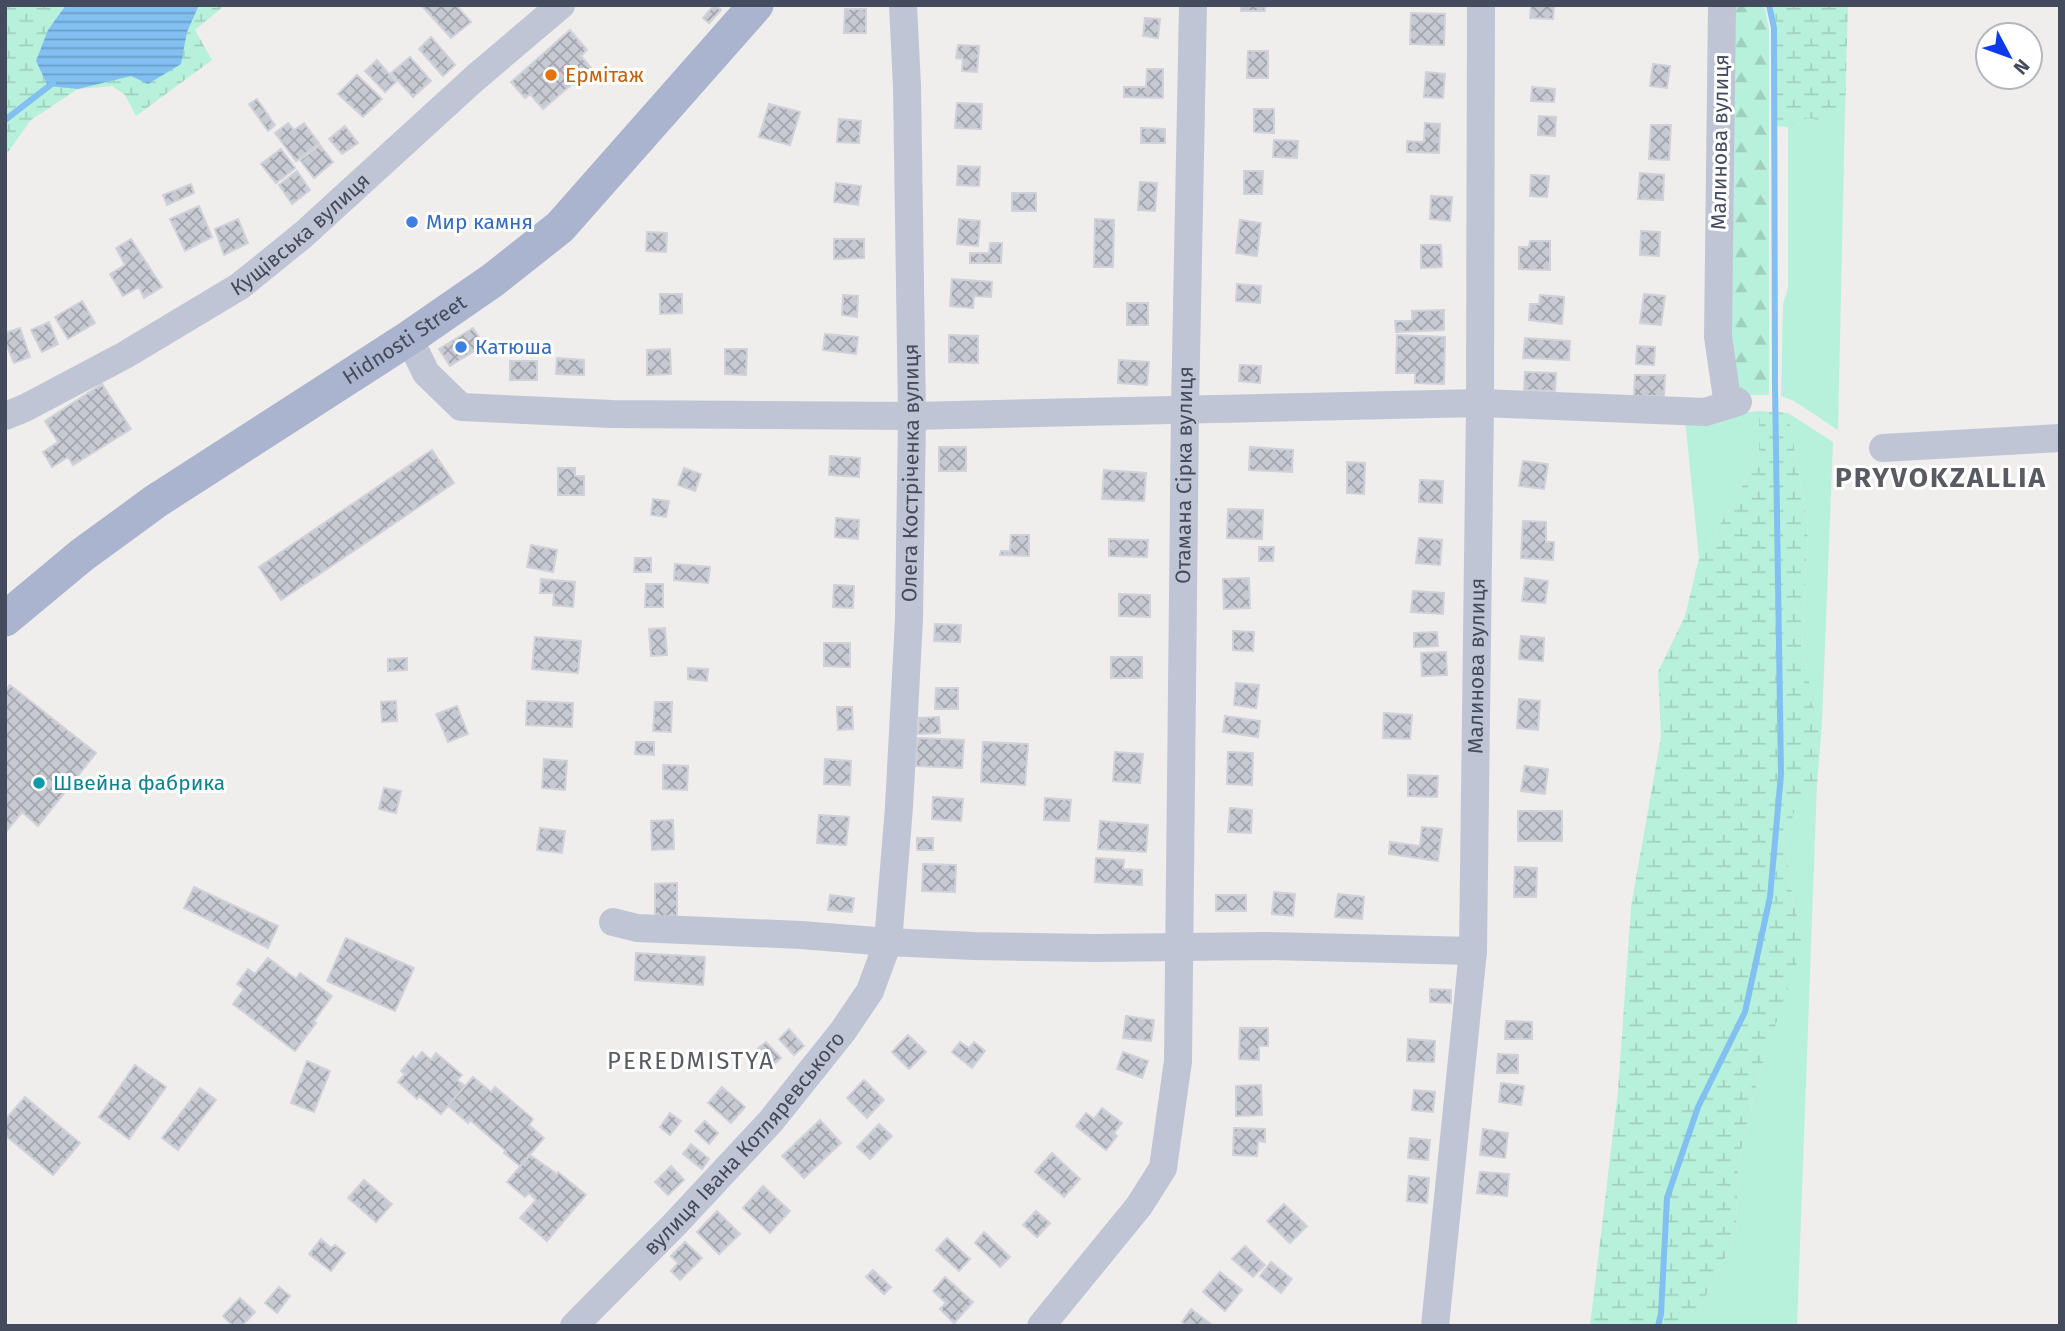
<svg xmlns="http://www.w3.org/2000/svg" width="2065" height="1331" viewBox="0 0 2065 1331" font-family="'Fira Sans',sans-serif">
<defs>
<pattern id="forest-firs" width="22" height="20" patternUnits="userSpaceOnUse" patternTransform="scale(1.75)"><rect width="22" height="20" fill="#b7f1db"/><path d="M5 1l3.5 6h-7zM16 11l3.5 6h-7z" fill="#9fd0be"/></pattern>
<pattern id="wetland-marsh" width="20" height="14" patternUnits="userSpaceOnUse" patternTransform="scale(1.75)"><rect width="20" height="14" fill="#b7f1db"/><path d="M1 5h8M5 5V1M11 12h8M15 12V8" fill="none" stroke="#9fd0be"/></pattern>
<pattern id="water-rules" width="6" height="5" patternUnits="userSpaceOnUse" patternTransform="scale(1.75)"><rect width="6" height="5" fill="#81c0f1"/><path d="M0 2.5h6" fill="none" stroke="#6b9ec6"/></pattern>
<pattern id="building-cross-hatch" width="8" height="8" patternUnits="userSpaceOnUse" patternTransform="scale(1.75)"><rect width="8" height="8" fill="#c8cad3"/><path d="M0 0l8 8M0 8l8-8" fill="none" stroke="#a4a6ae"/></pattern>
</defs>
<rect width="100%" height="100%" fill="#f0eded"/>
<path fill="#b7f1db" d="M 1845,113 L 1838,430 L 1794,401 L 1781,396 L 1783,304 L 1788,288 L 1788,127 L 1808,117 L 1833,123 Z
M 1759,411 L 1759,453 L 1734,502 L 1699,558 L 1685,419 Z
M 1788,413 L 1833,442 L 1822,723 L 1809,698 L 1809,677 L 1802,652 L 1808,526 Z
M 1817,784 L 1797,1326 L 1696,1326 L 1702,1304 L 1736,1236 L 1738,1163 L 1760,1070 L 1803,942 L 1793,900 L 1785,843 L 1794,812 Z"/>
<path fill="url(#forest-firs)" d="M 1731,5 L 1764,5 L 1769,29 L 1769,395 L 1735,395 L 1726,345 Z"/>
<path fill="url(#wetland-marsh)" d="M 5,5 L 225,5 L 195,30 L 212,60 L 136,116 L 125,95 L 112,86 L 78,89 L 31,120 L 5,156 Z
M 1769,5 L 1848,5 L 1845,113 L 1833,123 L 1808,118 L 1788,127 L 1774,126 L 1774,28 Z
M 1759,411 L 1788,413 L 1808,526 L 1802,652 L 1809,677 L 1809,698 L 1822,723 L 1817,784 L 1794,812 L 1785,843 L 1793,900 L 1804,942 L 1760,1070 L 1738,1163 L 1736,1236 L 1702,1304 L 1696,1326 L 1590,1326 L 1618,1091 L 1631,907 L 1661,737 L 1658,672 L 1685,616 L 1699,558 L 1734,502 L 1759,453 Z"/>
<path fill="url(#water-rules)" d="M 66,5 L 199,5 L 187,32 L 181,64 L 148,84 L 131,76 L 78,89 L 48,86 L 36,61 L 48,30 Z"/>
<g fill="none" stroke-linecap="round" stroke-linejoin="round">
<path stroke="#81c0f1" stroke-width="6" d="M 5,120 L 53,83
M 1658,1326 L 1661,1314 L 1667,1198 L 1698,1107 L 1745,1012 L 1770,897 L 1781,774 L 1775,386 L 1774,28 L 1769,5"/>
</g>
<path fill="url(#building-cross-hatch)" stroke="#d0d1d9" stroke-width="2" d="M 421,5 L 456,5 L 471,22 L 451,38 Z
M 714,5 L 721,10 L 709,23 L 703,18 Z
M 1241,5 L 1265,5 L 1265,11 L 1241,11 Z
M 1531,5 L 1554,5 L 1553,19 L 1530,18 Z
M 845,9 L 866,9 L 866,33 L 844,33 Z
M 1411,13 L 1445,14 L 1444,45 L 1410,44 Z
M 1145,18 L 1160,19 L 1158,38 L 1143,36 Z
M 570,30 L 587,50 L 581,56 L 591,68 L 543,109 L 530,94 L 525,98 L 511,82 Z
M 431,37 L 455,65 L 443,76 L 419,49 Z
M 958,45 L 979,46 L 977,72 L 962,71 L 963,59 L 956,58 Z
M 1248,51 L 1268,51 L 1268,78 L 1247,78 Z
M 410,57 L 431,81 L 413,97 L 391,73 Z
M 377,60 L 396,82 L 385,92 L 365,71 Z
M 1653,64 L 1670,66 L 1667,88 L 1650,86 Z
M 1147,69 L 1163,69 L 1163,98 L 1124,97 L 1124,87 L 1146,87 Z
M 1426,72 L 1445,74 L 1443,98 L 1424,97 Z
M 357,75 L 382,99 L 363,117 L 338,94 Z
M 1532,87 L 1555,89 L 1554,102 L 1531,101 Z
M 257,99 L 275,125 L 268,131 L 249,104 Z
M 957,103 L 982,104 L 981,129 L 955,128 Z
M 769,104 L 800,112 L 790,145 L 759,137 Z
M 1254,109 L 1274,109 L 1274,133 L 1254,132 Z
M 1539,116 L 1556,117 L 1555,136 L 1538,135 Z
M 839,119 L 861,121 L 859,143 L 837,142 Z
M 288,123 L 294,130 L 304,123 L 319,143 L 296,161 L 275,133 Z
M 1425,123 L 1440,124 L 1439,153 L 1407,152 L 1407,141 L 1424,142 Z
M 1651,125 L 1671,125 L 1669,160 L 1649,159 Z
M 345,126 L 358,143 L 342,154 L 329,139 Z
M 1141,128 L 1165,129 L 1165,143 L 1141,143 Z
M 1274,140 L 1298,141 L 1297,158 L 1273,157 Z
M 320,145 L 333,162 L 314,178 L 300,160 Z
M 281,149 L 295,168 L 276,183 L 261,164 Z
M 958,166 L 980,167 L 979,186 L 957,185 Z
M 297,171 L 310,190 L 292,204 L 279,185 Z
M 1244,171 L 1263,171 L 1262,194 L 1244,194 Z
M 1640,173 L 1664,175 L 1663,200 L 1638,199 Z
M 1531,175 L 1549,176 L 1547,197 L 1530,196 Z
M 1140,182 L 1157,183 L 1155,211 L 1138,210 Z
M 836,183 L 861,186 L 858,205 L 834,202 Z
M 191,184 L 194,193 L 167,205 L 163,195 Z
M 1012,193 L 1036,193 L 1036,211 L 1012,211 Z
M 1431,196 L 1452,197 L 1450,221 L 1430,219 Z
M 199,206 L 212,237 L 185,251 L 170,219 Z
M 238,219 L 248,243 L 224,255 L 215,229 Z
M 959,219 L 980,221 L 978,246 L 957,244 Z
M 1095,219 L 1114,220 L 1113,267 L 1094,267 Z
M 1240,220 L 1261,223 L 1257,256 L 1236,253 Z
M 1641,231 L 1660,232 L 1659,256 L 1640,255 Z
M 647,232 L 667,233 L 666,252 L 646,251 Z
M 131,239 L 162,287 L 144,298 L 139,287 L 123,296 L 110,274 L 125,265 L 116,248 Z
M 834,239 L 864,239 L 864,258 L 834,259 Z
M 1530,241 L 1550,241 L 1550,270 L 1519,269 L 1519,247 L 1529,247 Z
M 990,243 L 1002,243 L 1001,263 L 970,263 L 970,253 L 989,253 Z
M 1421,245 L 1441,245 L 1442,267 L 1421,268 Z
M 952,279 L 992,282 L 991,297 L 974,296 L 973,308 L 950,306 Z
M 1237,284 L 1261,286 L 1260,303 L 1236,301 Z
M 660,294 L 682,294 L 682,313 L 660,314 Z
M 1644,294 L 1665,296 L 1661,325 L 1640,323 Z
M 843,295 L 858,296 L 857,317 L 842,315 Z
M 1540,295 L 1564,297 L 1562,324 L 1529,320 L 1530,304 L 1539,304 Z
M 82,301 L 95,323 L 68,339 L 55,317 Z
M 1127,303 L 1148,303 L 1148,325 L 1127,325 Z
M 1444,310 L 1444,330 L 1396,332 L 1395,321 L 1412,321 L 1412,311 Z
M 49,322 L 58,344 L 42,352 L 31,330 Z
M 20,328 L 30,357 L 14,363 L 5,341 L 5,333 Z
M 473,328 L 484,345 L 450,366 L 439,349 Z
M 825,334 L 858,337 L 856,354 L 823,350 Z
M 949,335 L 978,336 L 978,363 L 949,362 Z
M 1397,335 L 1445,337 L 1444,384 L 1415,383 L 1415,373 L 1396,373 Z
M 1525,338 L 1570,341 L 1569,360 L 1523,358 Z
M 1637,346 L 1655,347 L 1654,365 L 1636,364 Z
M 670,349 L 671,374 L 647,375 L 647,350 Z
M 725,349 L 747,349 L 746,375 L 725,374 Z
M 557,358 L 584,360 L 584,375 L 556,374 Z
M 1119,360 L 1149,362 L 1147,385 L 1118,383 Z
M 510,361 L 537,361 L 537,380 L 510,380 Z
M 1240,365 L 1261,366 L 1260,383 L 1239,381 Z
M 1525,372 L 1556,373 L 1555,391 L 1524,390 Z
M 1635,375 L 1665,375 L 1664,396 L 1634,396 Z
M 102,384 L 131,429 L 73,465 L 68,457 L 52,467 L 43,452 L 58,442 L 45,421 Z
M 939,447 L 966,447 L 966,471 L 939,471 Z
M 1250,447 L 1293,450 L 1292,472 L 1249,470 Z
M 432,450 L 454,483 L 281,600 L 259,567 Z
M 830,456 L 860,458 L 859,477 L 829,475 Z
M 1523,461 L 1548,464 L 1544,489 L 1519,486 Z
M 1347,462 L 1365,463 L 1364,494 L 1347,493 Z
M 558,468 L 575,468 L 575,476 L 584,476 L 584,495 L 558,495 Z
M 684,468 L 701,474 L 695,491 L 678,485 Z
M 1104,470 L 1146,473 L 1144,501 L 1102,499 Z
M 1420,480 L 1443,481 L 1442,503 L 1419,502 Z
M 653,499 L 669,501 L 666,517 L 651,515 Z
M 1228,509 L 1263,510 L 1262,539 L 1227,538 Z
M 836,518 L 859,520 L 858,539 L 835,537 Z
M 1523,521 L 1546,522 L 1546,542 L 1554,542 L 1553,560 L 1521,558 Z
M 1011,535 L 1029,535 L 1029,556 L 1000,555 L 1001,551 L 1010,551 Z
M 1419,538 L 1442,540 L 1440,565 L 1416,563 Z
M 1109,539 L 1148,540 L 1147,557 L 1109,556 Z
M 531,545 L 557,550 L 553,572 L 527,567 Z
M 1259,547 L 1274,547 L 1273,561 L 1259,561 Z
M 635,558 L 651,558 L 651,572 L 634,572 Z
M 675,564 L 710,567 L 708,583 L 674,580 Z
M 1249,578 L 1250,608 L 1224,609 L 1223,579 Z
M 1525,578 L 1548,581 L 1545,603 L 1522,601 Z
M 541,579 L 575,582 L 573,607 L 553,605 L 554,593 L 540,593 Z
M 646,584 L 663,584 L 663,607 L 645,607 Z
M 834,585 L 854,586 L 853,608 L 833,607 Z
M 1413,591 L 1444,593 L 1443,614 L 1411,612 Z
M 1119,594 L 1150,595 L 1150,617 L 1119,616 Z
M 935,624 L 961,625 L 960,642 L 934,641 Z
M 665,628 L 667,655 L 651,656 L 649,629 Z
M 1233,631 L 1254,632 L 1253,651 L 1233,650 Z
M 1437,632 L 1438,646 L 1414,647 L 1414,633 Z
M 1521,636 L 1544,638 L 1543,661 L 1519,659 Z
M 535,637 L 581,641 L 578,673 L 532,669 Z
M 824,643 L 850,643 L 850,667 L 824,666 Z
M 1446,652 L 1447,675 L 1422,676 L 1421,653 Z
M 1111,657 L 1142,657 L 1142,678 L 1111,678 Z
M 407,658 L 407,670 L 388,671 L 388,659 Z
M 688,668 L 708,669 L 707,681 L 688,679 Z
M 1236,683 L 1259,685 L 1256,708 L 1234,705 Z
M 10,685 L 96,753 L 38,826 L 22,812 L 5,833 L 5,691 Z
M 936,688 L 958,688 L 958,709 L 935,709 Z
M 1519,699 L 1540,701 L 1538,730 L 1517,728 Z
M 396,701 L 397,721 L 382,722 L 381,702 Z
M 527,701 L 573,703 L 572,727 L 526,725 Z
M 655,702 L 672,702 L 671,732 L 653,731 Z
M 457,706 L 468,734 L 448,742 L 436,714 Z
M 837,707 L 852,707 L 853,729 L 838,730 Z
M 1384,713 L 1412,715 L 1410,739 L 1383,738 Z
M 1225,716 L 1260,721 L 1258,737 L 1223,732 Z
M 939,717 L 940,733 L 918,734 L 919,718 Z
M 917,738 L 964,740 L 962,768 L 916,766 Z
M 636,742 L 654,742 L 654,755 L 635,754 Z
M 983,742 L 1028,744 L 1025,785 L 981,782 Z
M 1115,752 L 1143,754 L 1140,783 L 1113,781 Z
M 1228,752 L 1253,753 L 1252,785 L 1227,784 Z
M 544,759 L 567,761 L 565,790 L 542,788 Z
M 825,759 L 851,761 L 850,785 L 824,784 Z
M 663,765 L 688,766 L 687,790 L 663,789 Z
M 1525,766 L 1548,769 L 1545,794 L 1521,791 Z
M 1408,775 L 1438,776 L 1437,797 L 1408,796 Z
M 384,788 L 401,791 L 396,813 L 379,809 Z
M 933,797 L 963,799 L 961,821 L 932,819 Z
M 1045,798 L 1071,800 L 1069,821 L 1044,820 Z
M 1230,808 L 1252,810 L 1251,833 L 1228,832 Z
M 1518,811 L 1562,811 L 1562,841 L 1518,841 Z
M 819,815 L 849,817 L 846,845 L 817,843 Z
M 673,820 L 674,849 L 652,850 L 651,821 Z
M 1100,821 L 1148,825 L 1146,852 L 1098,849 Z
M 1422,827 L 1442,829 L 1438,861 L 1389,854 L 1390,842 L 1420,846 Z
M 540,828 L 565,831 L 562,853 L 537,850 Z
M 917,838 L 933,838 L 933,850 L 917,850 Z
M 1096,858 L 1124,860 L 1123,869 L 1142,870 L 1142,885 L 1095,882 Z
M 923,864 L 956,865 L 955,892 L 922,891 Z
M 1515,867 L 1537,868 L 1536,897 L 1514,897 Z
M 677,883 L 677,916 L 655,916 L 655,884 Z
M 194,887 L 278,926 L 268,948 L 184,908 Z
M 1274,892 L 1295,894 L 1293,916 L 1272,914 Z
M 1338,894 L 1364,897 L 1362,919 L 1335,917 Z
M 830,895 L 854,898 L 852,912 L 828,910 Z
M 1216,895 L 1246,895 L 1246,911 L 1216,911 Z
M 346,938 L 414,968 L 395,1011 L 327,981 Z
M 636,953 L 705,957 L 703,985 L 635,980 Z
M 268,958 L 296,979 L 300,973 L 332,996 L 314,1021 L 316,1023 L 295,1051 L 233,1004 L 244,989 L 237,984 L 248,969 L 255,974 Z
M 1430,989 L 1451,990 L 1451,1003 L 1430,1002 Z
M 1126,1016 L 1154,1020 L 1151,1041 L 1123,1038 Z
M 1506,1021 L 1532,1022 L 1532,1039 L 1505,1039 Z
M 1240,1028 L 1268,1028 L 1268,1046 L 1259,1046 L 1259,1060 L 1239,1059 Z
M 789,1029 L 804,1046 L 794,1055 L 779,1039 Z
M 908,1035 L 926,1052 L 909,1069 L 892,1052 Z
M 1408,1039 L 1435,1041 L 1434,1062 L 1407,1061 Z
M 766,1042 L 781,1058 L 770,1068 L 755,1051 Z
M 960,1042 L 969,1048 L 974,1042 L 985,1051 L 972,1068 L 952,1052 Z
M 422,1052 L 431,1060 L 436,1053 L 462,1075 L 457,1080 L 465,1086 L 441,1114 L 419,1096 L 417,1099 L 398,1082 L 405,1074 L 401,1071 L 413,1056 L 416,1059 Z
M 1123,1052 L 1148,1061 L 1142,1078 L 1117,1069 Z
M 1498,1054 L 1518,1055 L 1518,1073 L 1497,1073 Z
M 307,1061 L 330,1071 L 314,1112 L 291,1103 Z
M 135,1065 L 166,1087 L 129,1139 L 99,1117 Z
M 473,1077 L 491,1092 L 495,1087 L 533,1119 L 529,1125 L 544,1138 L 520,1166 L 504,1153 L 506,1151 L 470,1120 L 468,1123 L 448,1106 Z
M 864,1080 L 884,1100 L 867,1118 L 847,1098 Z
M 1501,1083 L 1524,1086 L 1521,1105 L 1499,1102 Z
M 1261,1085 L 1262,1115 L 1236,1116 L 1236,1086 Z
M 722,1087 L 745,1107 L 731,1123 L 708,1103 Z
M 200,1088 L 216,1100 L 178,1150 L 162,1138 Z
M 1414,1090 L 1435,1092 L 1433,1112 L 1412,1110 Z
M 25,1097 L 80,1143 L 53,1175 L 5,1135 L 5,1120 Z
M 1102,1108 L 1122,1123 L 1114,1133 L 1117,1136 L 1106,1150 L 1076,1126 L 1086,1113 L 1094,1119 Z
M 670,1113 L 681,1121 L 670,1135 L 660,1127 Z
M 820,1120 L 841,1143 L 804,1178 L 782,1156 Z
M 705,1121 L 718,1133 L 709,1144 L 695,1131 Z
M 879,1124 L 892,1136 L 870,1159 L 857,1147 Z
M 1234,1128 L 1265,1129 L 1265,1142 L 1258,1141 L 1257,1156 L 1233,1155 Z
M 1483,1129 L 1508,1133 L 1505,1158 L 1480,1155 Z
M 1410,1138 L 1430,1140 L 1428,1160 L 1408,1158 Z
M 691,1144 L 709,1159 L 702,1169 L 683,1154 Z
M 1052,1153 L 1080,1179 L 1064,1197 L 1035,1172 Z
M 530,1155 L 557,1174 L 558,1172 L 586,1195 L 547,1241 L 520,1218 L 536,1200 L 529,1193 L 525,1197 L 507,1182 Z
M 671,1166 L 684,1180 L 668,1195 L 655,1182 Z
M 1480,1172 L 1509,1174 L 1507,1196 L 1477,1193 Z
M 1409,1176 L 1429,1178 L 1427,1203 L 1407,1201 Z
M 364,1180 L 392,1204 L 376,1222 L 348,1198 Z
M 763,1186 L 790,1211 L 770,1233 L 743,1208 Z
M 1284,1204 L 1307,1226 L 1290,1243 L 1267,1221 Z
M 717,1211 L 740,1234 L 719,1254 L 697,1232 Z
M 1036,1211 L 1050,1223 L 1037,1237 L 1023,1225 Z
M 984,1232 L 1010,1257 L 1000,1267 L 975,1243 Z
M 947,1238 L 970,1259 L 959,1271 L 936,1250 Z
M 321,1239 L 331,1248 L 335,1245 L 345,1253 L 331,1271 L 309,1254 Z
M 685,1242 L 702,1258 L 680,1280 L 671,1271 L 678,1263 L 671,1256 Z
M 1245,1246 L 1265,1265 L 1253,1277 L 1232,1259 Z
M 1271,1262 L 1292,1279 L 1281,1293 L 1260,1276 Z
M 873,1270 L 891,1287 L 884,1294 L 866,1277 Z
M 1220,1272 L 1242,1290 L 1225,1311 L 1203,1292 Z
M 945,1277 L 973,1302 L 954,1323 L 940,1309 L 946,1303 L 933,1291 Z
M 279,1287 L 290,1296 L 277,1313 L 265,1303 Z
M 240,1298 L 255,1312 L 242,1326 L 233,1326 L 223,1316 Z
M 1191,1309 L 1211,1324 L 1209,1326 L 1187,1326 L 1182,1322 Z"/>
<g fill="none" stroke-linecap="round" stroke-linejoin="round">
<g stroke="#bfc5d4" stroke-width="28">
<path d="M 1722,5 L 1718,337 L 1728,405"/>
<path d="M 409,338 L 426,373 L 461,407 L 612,414 L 912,416 L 1480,403 L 1705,412 L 1738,402"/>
<path id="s1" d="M 5,416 L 25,408 L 125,355 L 240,286 L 303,235 L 475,78 L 561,5"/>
<path d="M 1883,448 L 2060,438"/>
<path d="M 613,922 L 637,928 L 801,935 L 888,942 L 974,946 L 1095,948 L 1266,946 L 1473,951"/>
<path id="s2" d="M 574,1326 L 674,1225 L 771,1121 L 843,1031 L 870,991 L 888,942 L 899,807 L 909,619 L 912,416 L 907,86 L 903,5"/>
<path id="s3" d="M 1041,1326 L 1139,1206 L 1163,1168 L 1178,1061 L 1185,409 L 1193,5"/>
<path id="s4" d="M 1435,1326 L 1473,951 L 1480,403 L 1481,5"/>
</g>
<path stroke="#aab4ce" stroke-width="35" id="s5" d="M 5,619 L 82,555 L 156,501 L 409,338 L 493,280 L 560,227 L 756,5"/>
</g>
<circle fill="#e8710a" stroke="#fff" stroke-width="2.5" cx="551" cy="75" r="7"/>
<g fill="#3f7fe0" stroke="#fff" stroke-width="2.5">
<circle cx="412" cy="222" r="7"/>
<circle cx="461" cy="347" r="7"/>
</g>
<circle fill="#0f9aa8" stroke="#fff" stroke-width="2.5" cx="39" cy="783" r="7"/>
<g text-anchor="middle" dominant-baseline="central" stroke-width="6" stroke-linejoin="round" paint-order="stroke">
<g font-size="21" fill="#c56008" stroke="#fff" text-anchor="start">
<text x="565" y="75">Ермітаж</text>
</g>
<g font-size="21" fill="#444b5c" stroke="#fff">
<text transform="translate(1720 142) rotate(-89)">Малинова вулиця</text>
<text stroke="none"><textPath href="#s1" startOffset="348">Кущівська вулиця</textPath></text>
<text stroke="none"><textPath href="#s5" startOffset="488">Hidnosti Street</textPath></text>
<text stroke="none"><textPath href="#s2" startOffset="970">Олега Костріченка вулиця</textPath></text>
<text stroke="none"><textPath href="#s3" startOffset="894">Отамана Сірка вулиця</textPath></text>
<text stroke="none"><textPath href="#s4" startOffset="662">Малинова вулиця</textPath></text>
<text stroke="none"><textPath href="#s2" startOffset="250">вулиця Івана Котляревського</textPath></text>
</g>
<g font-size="21" fill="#366cbe" stroke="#fff" text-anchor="start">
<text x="426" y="222">Мир камня</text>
<text x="475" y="347">Катюша</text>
</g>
<g font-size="21" fill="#0d838f" stroke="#fff" text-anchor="start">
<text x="53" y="783">Швейна фабрика</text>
</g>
<g font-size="24" letter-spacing="2" fill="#595b62" stroke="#fff">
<text x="691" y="1061">PEREDMISTYA</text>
</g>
<g font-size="28" font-weight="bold" letter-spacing="2" fill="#595b62" stroke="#fff">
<text x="1941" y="477">PRYVOKZALLIA</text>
</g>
</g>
<rect width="2065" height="1331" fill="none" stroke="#444b5c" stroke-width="14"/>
<g transform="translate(2009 56) rotate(131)"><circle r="33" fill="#ffffff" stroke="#b4b7be" stroke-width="2"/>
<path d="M0-5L12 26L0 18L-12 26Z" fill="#0d3aea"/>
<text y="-10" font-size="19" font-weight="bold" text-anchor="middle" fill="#444b5c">N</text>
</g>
</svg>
